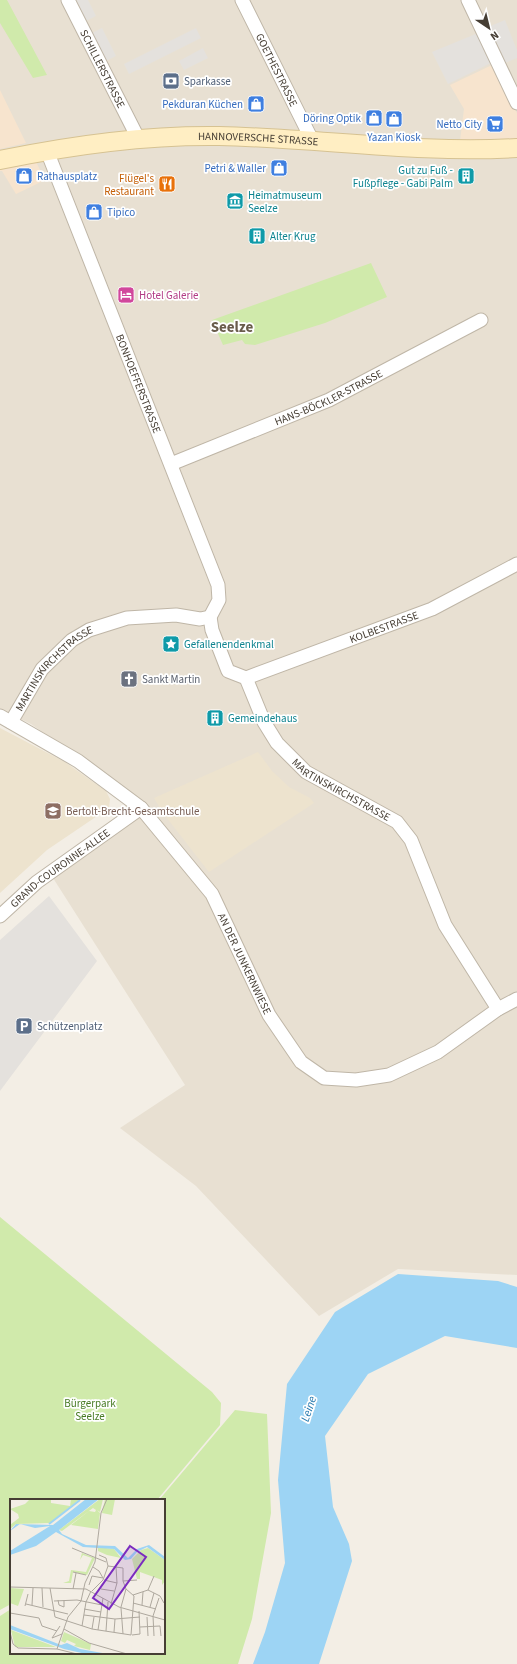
<svg xmlns="http://www.w3.org/2000/svg" width="517" height="1664" viewBox="0 0 517 1664" font-family="'Source Sans 3',sans-serif">
<rect width="100%" height="100%" fill="#f3eee5"/>
<path fill="#e8e0d2" d="M 0,0 L 517,0 L 517,1275 L 398,1269 L 319,1316 L 196,1186 L 120,1128 L 185,1085 L 53,878 L 145,805 L 31,724 L 0,709 Z"/>
<path fill="#f7e4ce" d="M 492,65 L 517,113 L 517,148 L 459,149 L 464,109 L 450,85 Z
M 0,90 L 26,143 L 0,149 Z
M 34,158 L 45,180 L 16,194 L 2,171 L 0,171 L 0,166 Z"/>
<path fill="#ede3ce" d="M 0,728 L 65,762 L 106,791 L 110,799 L 109,808 L 47,850 L 0,893 Z
M 258,752 L 272,771 L 289,787 L 310,798 L 314,803 L 209,872 L 163,813 L 154,798 Z"/>
<path fill="#d0eaab" d="M 0,0 L 7,0 L 47,75 L 33,78 L 0,23 Z
M 371,263 L 387,297 L 325,323 L 255,345 L 245,344 L 242,340 L 223,345 L 212,320 Z
M 0,1217 L 212,1392 L 221,1403 L 220,1425 L 157,1500 L 11,1500 L 11,1604 L 0,1610 Z
M 235,1410 L 267,1414 L 271,1513 L 252,1619 L 238,1664 L 0,1664 L 0,1616 L 11,1609 L 11,1653 L 164,1653 L 164,1500 L 159,1500 Z"/>
<path fill="#e4e1dd" d="M 75,0 L 88,0 L 96,16 L 86,21 Z
M 505,20 L 517,50 L 517,58 L 503,64 L 488,27 Z
M 102,28 L 116,56 L 106,61 L 92,33 Z
M 196,28 L 201,38 L 129,74 L 124,64 Z
M 478,33 L 491,63 L 448,84 L 432,52 Z
M 203,48 L 208,58 L 184,70 L 179,61 Z
M 49,896 L 97,961 L 0,1091 L 0,940 Z"/>
<path fill="#9dd4f4" d="M 398,1274 L 498,1281 L 517,1287 L 517,1348 L 445,1336 L 368,1374 L 325,1436 L 333,1507 L 349,1544 L 352,1561 L 319,1664 L 253,1664 L 265,1632 L 285,1563 L 278,1480 L 287,1384 L 335,1312 Z"/>
<g fill="none" stroke-linecap="round" stroke-linejoin="round">
<g stroke="#bfb6a7" stroke-width="15">
<g id="street">
<path id="s1" d="M 68,0 L 138,138"/>
<path id="s2" d="M 242,0 L 312,140"/>
<path d="M 468,0 L 517,103"/>
<path id="s3" d="M 47,151 L 218,585 L 219,600 L 210,617"/>
<path id="s4" d="M 171,464 L 329,400 L 481,320"/>
<path id="s5" d="M 210,617 L 212,630 L 228,671 L 246,678 L 264,722 L 277,743 L 306,772 L 397,822 L 411,840 L 445,925 L 498,1009"/>
<path id="s6" d="M 246,678 L 432,609 L 517,564"/>
<path id="s7" d="M 0,716 L 78,761 L 141,808 L 212,894 L 269,1015 L 301,1062 L 324,1078 L 356,1080 L 389,1075 L 438,1052 L 498,1009 L 517,999"/>
<path id="s8" d="M 11,722 L 42,669 L 72,640 L 89,630 L 127,618 L 176,615 L 200,619 L 210,617"/>
<path id="s9" d="M 0,916 L 37,882 L 141,808"/>
</g>
</g>
<g stroke="#d6c292" stroke-width="20">
<g id="secondary">
<path id="s10" d="M 0,160 C 72,145 145,135 219,136 C 318,138 418,154 517,148"/>
</g>
</g>
<use href="#street" stroke="#fff" stroke-width="13"/>
<use href="#secondary" stroke="#ffeec3" stroke-width="18"/>
</g>
<defs>
<g id="bank-square" transform="scale(0.9)"><rect x="-9" y="-9" width="18" height="18" rx="4" fill="#5c6f8a" stroke="#fff"/><path d="M-6-4H6V4H-6ZM0-2.3a2.3 2.3 0 1 0 0 4.6a2.3 2.3 0 1 0 0-4.6Z" fill="#fff"/></g>
<g id="shop-square" transform="scale(0.9)"><rect x="-9" y="-9" width="18" height="18" rx="4" fill="#3f7fe0" stroke="#fff"/><path d="M-5-2.5h2.3a2.7 3.5 0 0 1 5.4 0H5L5.5 6h-11ZM-1.5-2.5h3a1.5 2.3 0 0 0-3 0Z" fill="#fff"/></g>
<g id="supermarket-square" transform="scale(0.9)"><rect x="-9" y="-9" width="18" height="18" rx="4" fill="#3f7fe0" stroke="#fff"/><path d="M-6-5.5h2.5l.6 2H6L4.5 2H-2.5L-4.4-4H-6ZM-1.5 3.2a1.3 1.3 0 1 0 .1 0ZM3 3.2a1.3 1.3 0 1 0 .1 0Z" fill="#fff"/></g>
<g id="building-square" transform="scale(0.9)"><rect x="-9" y="-9" width="18" height="18" rx="4" fill="#0f9aa8" stroke="#fff"/><path d="M-4-6H4V6H1V3H-1V6H-4ZM-2.5-4.3h1.7v1.8h-1.7ZM.8-4.3h1.7v1.8H.8ZM-2.5-1h1.7V.8h-1.7ZM.8-1h1.7V.8H.8Z" fill="#fff"/></g>
<g id="restaurant-square" transform="scale(0.9)"><rect x="-9" y="-9" width="18" height="18" rx="4" fill="#e8710a" stroke="#fff"/><path d="M-5-6h1v4h1v-4h1v4h1v-4h1v5L-1.5 .5V6h-2V.5L-5-1ZM5-6V6H3V1.5H1.5Q1.5-4 5-6Z" fill="#fff"/></g>
<g id="museum-square" transform="scale(0.9)"><rect x="-9" y="-9" width="18" height="18" rx="4" fill="#0f9aa8" stroke="#fff"/><path d="M0-6L6-3V-2H-6V-3ZM-5-1h2V3h-2ZM-1-1h2V3h-2ZM3-1h2V3H3ZM-6 4H6V6H-6Z" fill="#fff"/></g>
<g id="hotel-square" transform="scale(0.9)"><rect x="-9" y="-9" width="18" height="18" rx="4" fill="#d1479c" stroke="#fff"/><path d="M-6-4.5h1.5V1H6V5H4.5V3h-9V5H-6ZM-4 0a1.8 1.8 0 1 1 3.6 0ZM.5 0V-2.5h3Q6-2.5 6 0Z" fill="#fff"/></g>
<g id="sight-square" transform="scale(0.9)"><rect x="-9" y="-9" width="18" height="18" rx="4" fill="#0f9aa8" stroke="#fff"/><path d="M0-6L1.8-2.2L6-1.7L2.9 1.2L3.7 5.4L0 3.3L-3.7 5.4L-2.9 1.2L-6-1.7L-1.8-2.2Z" fill="#fff"/></g>
<g id="church-square" transform="scale(0.9)"><rect x="-9" y="-9" width="18" height="18" rx="4" fill="#6b7280" stroke="#fff"/><path d="M-1.2-6h2.4v3.5h3.3v2.4h-3.3V6h-2.4V-.1h-3.3v-2.4h3.3Z" fill="#fff"/></g>
<g id="school-square" transform="scale(0.9)"><rect x="-9" y="-9" width="18" height="18" rx="4" fill="#8d6e63" stroke="#fff"/><path d="M0-5L7-2L0 1L-7-2ZM-4 1L0 2.5L4 1V4Q0 6-4 4Z" fill="#fff"/></g>
<g id="parking-square" transform="scale(0.9)"><rect x="-9" y="-9" width="18" height="18" rx="4" fill="#5c6f8a" stroke="#fff"/><path d="M-3.5-5.5H1a3.5 3.5 0 0 1 0 7H-1V5.5H-3.5ZM-1-3.4V-.6H.8a1.4 1.4 0 0 0 0-2.8Z" fill="#fff"/></g>
</defs>
<g fill-rule="evenodd">
<use href="#bank-square" x="171" y="81"/>
<use href="#shop-square" x="256" y="104"/>
<use href="#shop-square" x="374" y="118"/>
<use href="#shop-square" x="394" y="119"/>
<use href="#supermarket-square" x="495" y="124"/>
<use href="#shop-square" x="279" y="168"/>
<use href="#shop-square" x="24" y="176"/>
<use href="#building-square" x="466" y="176"/>
<use href="#restaurant-square" x="167" y="184"/>
<use href="#museum-square" x="235" y="201"/>
<use href="#shop-square" x="94" y="212"/>
<use href="#building-square" x="257" y="236"/>
<use href="#hotel-square" x="126" y="295"/>
<use href="#sight-square" x="171" y="644"/>
<use href="#church-square" x="129" y="679"/>
<use href="#building-square" x="215" y="718"/>
<use href="#school-square" x="53" y="811"/>
<use href="#parking-square" x="24" y="1026"/>
</g>
<g text-anchor="middle" dominant-baseline="central" stroke-width="3.5" stroke-linejoin="round" paint-order="stroke">
<g font-size="11" fill="#463e34" stroke="#fff">
<text stroke="none"><textPath href="#s1" startOffset="77">SCHILLERSTRASSE</textPath></text>
<text stroke="none"><textPath href="#s2" startOffset="78">GOETHESTRASSE</textPath></text>
<text stroke="none"><textPath href="#s10" startOffset="260">HANNOVERSCHE STRASSE</textPath></text>
<text stroke="none"><textPath href="#s3" startOffset="250">BONHOEFFERSTRASSE</textPath></text>
<text stroke="none"><textPath href="#s4" startOffset="171">HANS-BÖCKLER-STRASSE</textPath></text>
<text stroke="none"><textPath href="#s6" startOffset="147">KOLBESTRASSE</textPath></text>
<text stroke="none"><textPath href="#s8" startOffset="70">MARTINSKIRCHSTRASSE</textPath></text>
<text stroke="none"><textPath href="#s5" startOffset="229">MARTINSKIRCHSTRASSE</textPath></text>
<text stroke="none"><textPath href="#s9" startOffset="77">GRAND-COURONNE-ALLEE</textPath></text>
<text stroke="none"><textPath href="#s7" startOffset="357">AN DER JUNKERNWIESE</textPath></text>
</g>
<g font-size="11" fill="#4e5e75" stroke="#fff" text-anchor="start">
<text x="184" y="81">Sparkasse</text>
<text x="37" y="1026">Schützenplatz</text>
</g>
<g font-size="11" fill="#366cbe" stroke="#fff" text-anchor="end">
<text x="243" y="104">Pekduran Küchen</text>
<text x="361" y="118">Döring Optik</text>
<text x="482" y="124">Netto City</text>
<text x="394" y="137" text-anchor="middle">Yazan Kiosk</text>
<text x="266" y="168">Petri &amp; Waller</text>
<text x="37" y="176" text-anchor="start">Rathausplatz</text>
<text x="107" y="212" text-anchor="start">Tipico</text>
</g>
<g font-size="11" fill="#0d838f" stroke="#fff" text-anchor="start">
<text x="453" y="170" text-anchor="end">Gut zu Fuß -<tspan x="453" dy="13">Fußpflege - Gabi Palm</tspan></text>
<text x="248" y="195">Heimatmuseum<tspan x="248" dy="13">Seelze</tspan></text>
<text x="270" y="236">Alter Krug</text>
<text x="184" y="644">Gefallenendenkmal</text>
<text x="228" y="718">Gemeindehaus</text>
</g>
<g font-size="11" fill="#c56008" stroke="#fff" text-anchor="end">
<text x="154" y="178">Flügel's<tspan x="154" dy="13">Restaurant</tspan></text>
</g>
<g font-size="11" fill="#b23c85" stroke="#fff" text-anchor="start">
<text x="139" y="295">Hotel Galerie</text>
</g>
<g font-size="11" fill="#5b616d" stroke="#fff" text-anchor="start">
<text x="142" y="679">Sankt Martin</text>
</g>
<g font-size="11" fill="#785e54" stroke="#fff" text-anchor="start">
<text x="66" y="811">Bertolt-Brecht-Gesamtschule</text>
</g>
<g font-size="11" fill="#487b24" stroke="#fff">
<text x="90" y="1403">Bürgerpark<tspan x="90" dy="13">Seelze</tspan></text>
</g>
<g font-size="12" font-style="italic" fill="#267aaf" stroke="#fff">
<text transform="translate(309 1409) rotate(-72)">Leine</text>
</g>
<g font-size="15" font-weight="bold" fill="#695c4b" stroke="#fff">
<text x="232" y="327">Seelze</text>
</g>
</g>
<g transform="translate(10 1499)">
<rect width="155" height="155" fill="#f3eee5"/>
<path d="M 20,0 L 41,0 L 41,4 L 60,7 L 61,0 L 70,0 L 40,24 L 6,25 L 0,30 L 0,26 L 9,19 L 8,15 L 0,10 L 15,5 ZM 90,0 L 93,0 L 90,13 L 87,11 L 90,14 L 88,30 L 61,26 L 79,12 L 85,13 L 86,11 L 83,9 L 52,32 L 49,31 ZM 95,0 L 105,0 L 102,16 L 92,14 ZM 88,48 L 104,50 L 111,59 L 97,56 L 88,52 ZM 138,49 L 155,61 L 155,82 L 152,86 L 152,81 L 130,73 L 130,80 L 127,80 L 122,60 L 131,51 ZM 72,54 L 85,59 L 77,76 L 63,73 L 61,84 L 53,84 L 59,82 L 61,71 L 76,73 L 82,59 L 73,56 L 70,61 ZM 0,89 L 14,90 L 8,107 L 0,104 ZM 1,131 L 46,148 L 5,148 ZM 54,133 L 81,145 L 80,151 L 64,147 L 66,145 L 57,141 L 55,144 L 51,142 Z" fill="#d0eaab"/>
<path d="M 76,0 L 89,0 L 49,31 L 52,35 L 76,46 L 105,47 L 118,59 L 127,50 L 139,46 L 155,58 L 155,61 L 137,48 L 127,53 L 121,60 L 115,61 L 104,50 L 73,48 L 46,33 L 26,47 L 0,56 L 0,52 L 40,27 L 25,29 L 10,25 L 0,32 L 6,25 L 43,26 ZM 0,126 L 51,146 L 57,144 L 70,150 L 98,155 L 76,155 L 54,150 L 0,130 Z" fill="#9dd4f4"/>
<path fill="none" stroke="#9dd4f4" stroke-width="2" d="M 39,25 L 70,1"/>
<path fill="none" stroke="#aea89e" stroke-width="1" d="M 62,49 L 96,63M 98,67 L 113,69 L 113,82 L 116,90M 63,73 L 76,76M 94,81 L 107,84M 113,82 L 127,81M 79,86 L 82,77 L 93,79 L 89,72 L 83,68M 0,88 L 76,90 L 109,108 L 155,121M 32,89 L 33,108M 40,89 L 45,118 L 82,130 L 121,136 L 124,97 L 116,90M 63,90 L 66,74M 91,90 L 104,92M 138,91 L 144,77M 82,92 L 93,81 L 98,67 L 96,59 L 89,56M 123,96 L 138,91 L 150,97 L 154,104M 48,101 L 49,106 L 54,108 L 54,101M 44,102 L 67,101 L 92,106M 123,104 L 146,110M 16,105 L 58,115M 101,105 L 107,84 L 106,68M 22,106 L 23,89M 132,106 L 133,93M 15,107 L 18,95M 111,108 L 116,90M 140,108 L 144,94M 111,109 L 113,135M 74,110 L 91,113M 0,114 L 29,119 L 32,127 L 47,132M 74,116 L 105,120 L 130,118M 137,118 L 138,137M 50,127 L 42,139 L 52,135M 72,127 L 76,103 L 81,92M 130,128 L 150,127 L 151,137M 54,130 L 79,144 L 117,155M 82,130 L 84,118M 88,131 L 93,99M 96,132 L 98,103M 0,133 L 3,145 L 8,149 L 47,150 L 67,155M 104,133 L 105,120M 122,136 L 130,135 L 129,112M 144,137 L 143,117 L 149,99M 47,150 L 58,118 L 71,102 L 75,84 L 85,63 L 91,14 L 97,0"/>
<path fill="#7b2cbf" fill-opacity="0.15" stroke="#7b2cbf" stroke-width="2" d="M 120,47 L 136,58 L 99,110 L 83,99 Z"/>
<rect width="155" height="155" fill="none" stroke="#463e34" stroke-width="2"/>
</g>
<g transform="translate(489 28) rotate(145)" stroke="#ffffff" stroke-width="3" paint-order="stroke">
<path d="M0-3L7 15L0 10L-7 15Z" fill="#463e34"/>
<text y="-6" font-size="11" font-weight="bold" text-anchor="middle" fill="#463e34">N</text>
</g>
</svg>
